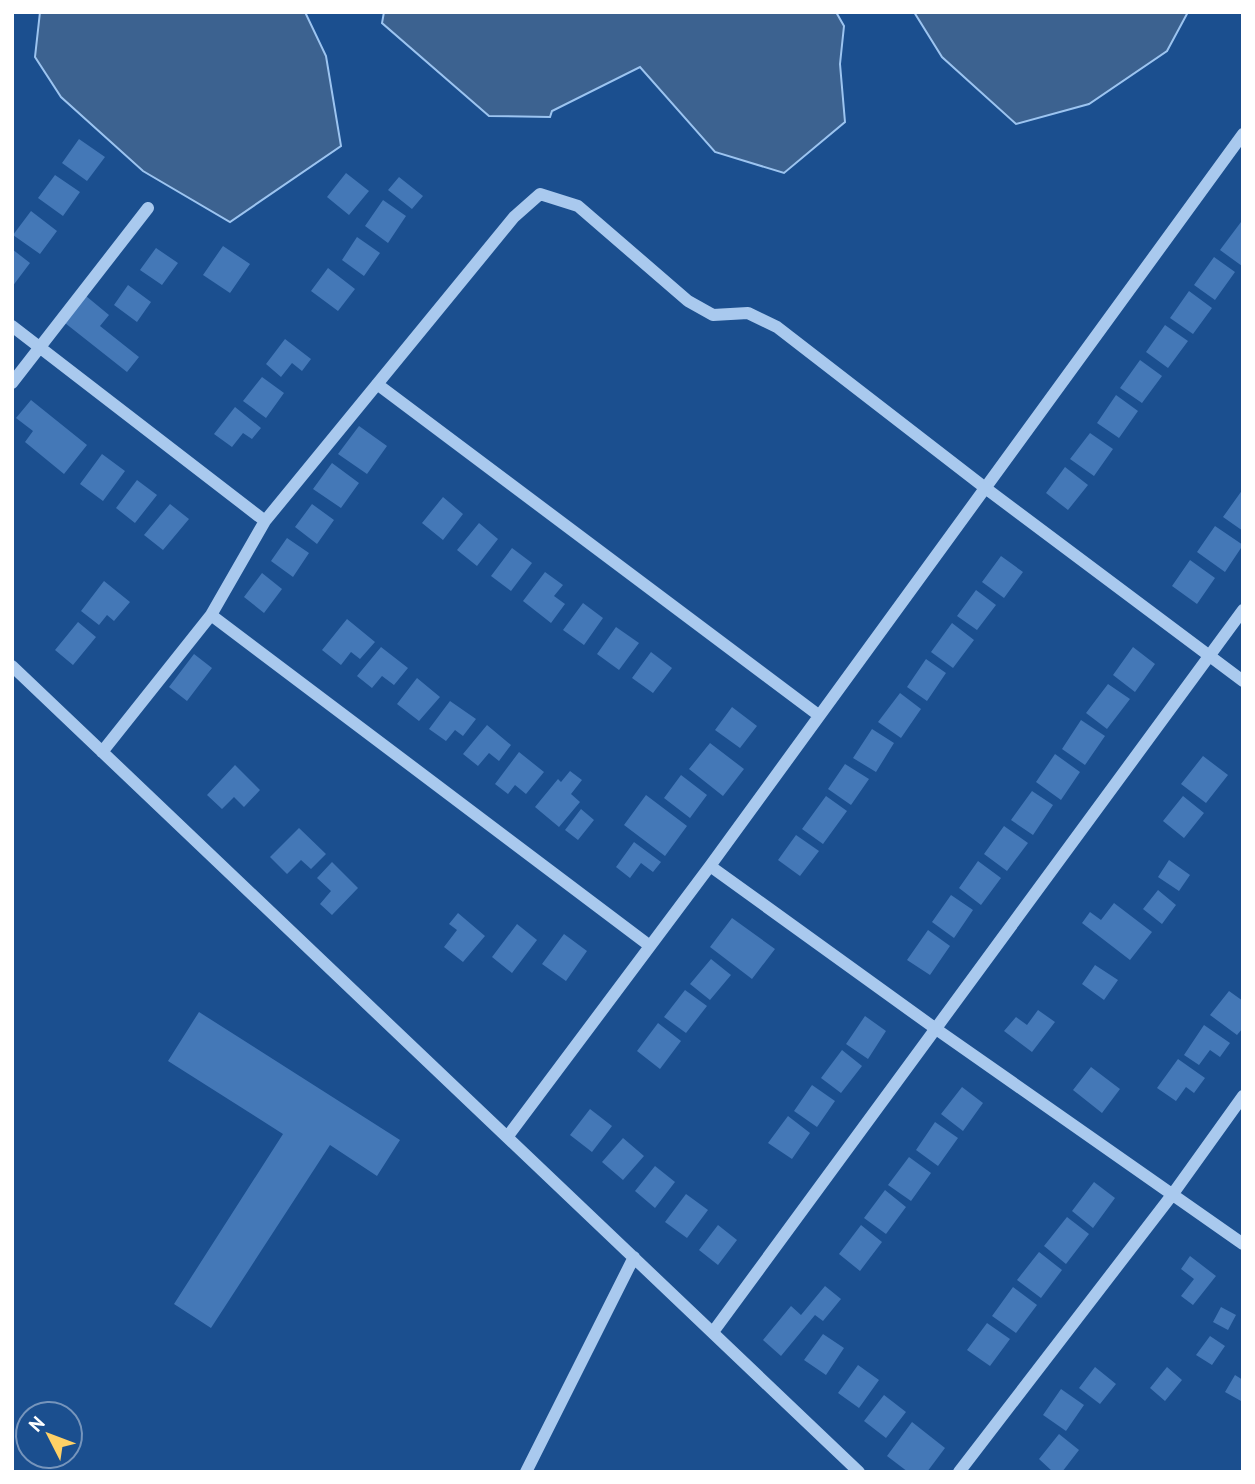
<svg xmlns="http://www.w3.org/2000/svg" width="1255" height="1484" viewBox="0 0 1255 1484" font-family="'PT Sans',sans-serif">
<rect width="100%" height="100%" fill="#1b4f8f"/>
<path fill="#3c6290" stroke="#9cc4f0" stroke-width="2" d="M 40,12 L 305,12 L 326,56 L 341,146 L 230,222 L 143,171 L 61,97 L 35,57 Z
M 384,12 L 836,12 L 844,26 L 840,64 L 845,122 L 784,173 L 715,152 L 640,67 L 552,111 L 550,117 L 489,116 L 382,23 Z
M 914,12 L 1188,12 L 1167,51 L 1089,104 L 1016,124 L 942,57 Z"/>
<path fill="#4478b7" d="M 79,139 L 105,157 L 87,181 L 62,163 Z
M 346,173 L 369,191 L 349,215 L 327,197 Z
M 55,175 L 80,192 L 63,216 L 38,198 Z
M 399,177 L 423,196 L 412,209 L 388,190 Z
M 383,200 L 406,216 L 388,243 L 365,226 Z
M 31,211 L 57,231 L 40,254 L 13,235 Z
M 1241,222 L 1243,224 L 1242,266 L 1220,250 Z
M 357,237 L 380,253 L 364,276 L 342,260 Z
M 223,246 L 250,264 L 230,293 L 203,275 Z
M 156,248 L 178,263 L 162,285 L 140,270 Z
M 12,249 L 30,263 L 12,287 Z
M 1214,257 L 1235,272 L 1215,300 L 1194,285 Z
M 328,268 L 355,289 L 338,311 L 311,291 Z
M 128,285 L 151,302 L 137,322 L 114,305 Z
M 1189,291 L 1212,308 L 1193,334 L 1170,318 Z
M 86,296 L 109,315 L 100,326 L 139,357 L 127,372 L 65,323 Z
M 1165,325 L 1188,341 L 1168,368 L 1146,352 Z
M 285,339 L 311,359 L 302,371 L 292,363 L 281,377 L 266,364 Z
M 1140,360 L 1162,376 L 1142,403 L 1120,388 Z
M 262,377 L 284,393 L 266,418 L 243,401 Z
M 1116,395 L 1138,411 L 1119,438 L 1097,423 Z
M 31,400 L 87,445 L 64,474 L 25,442 L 33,431 L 16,418 Z
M 235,407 L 261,428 L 252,439 L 243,433 L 232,447 L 214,434 Z
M 359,426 L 387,446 L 367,474 L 338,454 Z
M 1090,433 L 1113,449 L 1094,476 L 1070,459 Z
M 102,454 L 125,471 L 103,501 L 80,484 Z
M 332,463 L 359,483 L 341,508 L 313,489 Z
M 1065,467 L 1088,485 L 1068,510 L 1046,493 Z
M 137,480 L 157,495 L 135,523 L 116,508 Z
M 1243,489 L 1243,531 L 1223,517 Z
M 443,497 L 463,514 L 443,540 L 422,523 Z
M 170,504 L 189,519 L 163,550 L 144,535 Z
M 312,504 L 334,520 L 317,544 L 295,527 Z
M 479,523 L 498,539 L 477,566 L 457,550 Z
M 1215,526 L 1243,545 L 1225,572 L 1197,552 Z
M 287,538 L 309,553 L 293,577 L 271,561 Z
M 512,548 L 532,563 L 511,591 L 491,576 Z
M 1001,556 L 1023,572 L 1004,598 L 982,582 Z
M 1190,560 L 1215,578 L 1197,604 L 1172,586 Z
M 545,572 L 563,585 L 554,596 L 565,604 L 551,623 L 523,601 Z
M 262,573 L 282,589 L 264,613 L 244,597 Z
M 104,581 L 130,602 L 114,621 L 107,615 L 99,625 L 81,611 Z
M 976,590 L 996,605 L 977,630 L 957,616 Z
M 583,603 L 603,618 L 584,645 L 563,630 Z
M 347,619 L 375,642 L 360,659 L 351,652 L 341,665 L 322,650 Z
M 78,622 L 96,637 L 73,665 L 55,650 Z
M 952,623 L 974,640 L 953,668 L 931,652 Z
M 616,627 L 639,643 L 619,670 L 597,654 Z
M 381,647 L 408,668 L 394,685 L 382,676 L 372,688 L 357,676 Z
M 1133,647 L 1155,664 L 1135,692 L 1113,675 Z
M 651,652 L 672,668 L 653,693 L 632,678 Z
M 194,654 L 212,668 L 187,701 L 169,687 Z
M 926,659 L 946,673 L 927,701 L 907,687 Z
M 417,678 L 440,697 L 419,721 L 397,704 Z
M 1108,684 L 1130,699 L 1107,729 L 1086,713 Z
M 900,693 L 921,709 L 901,738 L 878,722 Z
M 450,701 L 476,719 L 463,736 L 455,730 L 446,741 L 429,729 Z
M 732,707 L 757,726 L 740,748 L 715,730 Z
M 1081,720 L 1105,736 L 1085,765 L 1062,749 Z
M 487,725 L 511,745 L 499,761 L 489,753 L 478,766 L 463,754 Z
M 872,729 L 894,743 L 876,772 L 853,758 Z
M 710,743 L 744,769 L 723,796 L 689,769 Z
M 519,752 L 544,772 L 526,794 L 515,785 L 508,794 L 495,784 Z
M 1055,754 L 1080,772 L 1061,800 L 1036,782 Z
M 1203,756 L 1228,775 L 1206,803 L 1181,784 Z
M 845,764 L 869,779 L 851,805 L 828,789 Z
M 235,765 L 260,790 L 244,807 L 234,797 L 222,809 L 207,795 Z
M 570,771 L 582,780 L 571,794 L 580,802 L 559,827 L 535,807 L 558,779 L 561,782 Z
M 681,775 L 707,795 L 690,818 L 664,798 Z
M 1032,791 L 1053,805 L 1033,835 L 1011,820 Z
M 646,795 L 687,826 L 665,856 L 624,825 Z
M 826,796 L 847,811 L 823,844 L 802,829 Z
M 1183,796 L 1204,813 L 1184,838 L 1163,821 Z
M 581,809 L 594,820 L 578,840 L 565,830 Z
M 1004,826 L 1028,843 L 1007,871 L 984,854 Z
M 299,828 L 326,854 L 311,869 L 301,860 L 287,874 L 270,857 Z
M 796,835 L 819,851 L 800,876 L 778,860 Z
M 634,842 L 661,862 L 653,872 L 641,863 L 630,878 L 616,867 Z
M 1169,860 L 1190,875 L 1179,891 L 1158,877 Z
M 978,861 L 1001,878 L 981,905 L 959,888 Z
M 332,862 L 358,888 L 332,915 L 320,904 L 331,891 L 317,878 Z
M 1158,890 L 1176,905 L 1162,924 L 1143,909 Z
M 951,895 L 973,910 L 954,938 L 932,922 Z
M 1114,903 L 1152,932 L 1130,960 L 1082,923 L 1090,912 L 1101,920 Z
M 458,913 L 485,936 L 463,962 L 444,947 L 457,930 L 449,924 Z
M 732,918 L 775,949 L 752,979 L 710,947 Z
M 517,924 L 537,940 L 512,973 L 492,957 Z
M 928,930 L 950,946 L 930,975 L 907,960 Z
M 564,934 L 587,951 L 566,981 L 542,964 Z
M 711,959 L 731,975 L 710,1000 L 690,984 Z
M 1095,965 L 1118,980 L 1104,1000 L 1082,984 Z
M 685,990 L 707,1006 L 686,1033 L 664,1017 Z
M 1229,991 L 1243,1001 L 1243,1028 L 1237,1035 L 1210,1015 Z
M 1038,1010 L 1055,1022 L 1032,1052 L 1004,1031 L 1016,1017 L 1027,1025 Z
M 199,1012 L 400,1140 L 377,1176 L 330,1145 L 211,1328 L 174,1304 L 283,1134 L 168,1061 Z
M 865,1016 L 886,1031 L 868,1059 L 846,1044 Z
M 658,1023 L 681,1041 L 660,1069 L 637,1051 Z
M 1204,1025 L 1230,1043 L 1220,1057 L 1210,1050 L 1199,1065 L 1184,1055 Z
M 842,1050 L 862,1066 L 841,1093 L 821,1078 Z
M 1178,1059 L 1205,1078 L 1194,1093 L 1186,1087 L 1176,1101 L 1157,1088 Z
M 1091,1067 L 1120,1089 L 1102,1113 L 1073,1090 Z
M 812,1085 L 835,1101 L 817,1127 L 794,1111 Z
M 962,1087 L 983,1103 L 963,1131 L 941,1114 Z
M 590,1109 L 612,1126 L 592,1152 L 570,1135 Z
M 788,1116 L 810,1133 L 792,1159 L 768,1143 Z
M 935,1122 L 958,1138 L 938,1166 L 916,1150 Z
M 623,1138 L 644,1156 L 623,1180 L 602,1162 Z
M 909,1157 L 931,1173 L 911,1201 L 888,1185 Z
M 655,1166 L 675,1182 L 655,1208 L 635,1191 Z
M 1094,1182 L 1115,1198 L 1093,1228 L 1072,1211 Z
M 885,1190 L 906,1207 L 886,1234 L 864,1218 Z
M 686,1194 L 708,1210 L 687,1238 L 665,1222 Z
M 1067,1217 L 1089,1234 L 1066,1264 L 1044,1246 Z
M 718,1225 L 737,1240 L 718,1265 L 699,1250 Z
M 861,1225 L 882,1242 L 860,1271 L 839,1254 Z
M 1039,1252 L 1062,1270 L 1041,1298 L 1017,1280 Z
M 1190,1256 L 1216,1276 L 1193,1305 L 1181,1296 L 1194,1279 L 1181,1269 Z
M 825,1286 L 841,1299 L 823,1321 L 815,1315 L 781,1356 L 763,1340 L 791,1306 L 801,1315 Z
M 1013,1287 L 1037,1305 L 1016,1333 L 992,1316 Z
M 1221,1307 L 1236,1315 L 1228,1330 L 1213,1322 Z
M 987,1323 L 1010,1339 L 990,1366 L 967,1350 Z
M 823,1334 L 844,1348 L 826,1375 L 804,1360 Z
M 1210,1336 L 1225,1346 L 1212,1365 L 1196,1355 Z
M 858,1365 L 879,1380 L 859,1408 L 838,1393 Z
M 1095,1367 L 1116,1384 L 1100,1404 L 1079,1388 Z
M 1167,1367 L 1182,1380 L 1165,1401 L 1150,1388 Z
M 1235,1375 L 1243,1380 L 1241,1401 L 1225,1392 Z
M 1061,1389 L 1084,1405 L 1066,1431 L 1043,1415 Z
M 884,1395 L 906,1412 L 886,1438 L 864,1421 Z
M 912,1422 L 945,1448 L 927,1472 L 908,1472 L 887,1456 Z
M 1059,1434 L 1079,1450 L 1062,1472 L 1053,1472 L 1039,1459 Z"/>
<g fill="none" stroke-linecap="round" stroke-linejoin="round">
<path stroke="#a9c9ee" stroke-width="12" d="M 12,326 L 265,521
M 12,383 L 148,208
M 377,384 L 817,714
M 211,615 L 650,946
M 12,666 L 859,1472
M 102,752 L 211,615 L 265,521 L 514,217 L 540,194 L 578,206 L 688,301 L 713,315 L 748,313 L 777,327 L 984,487 L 1243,681
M 710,866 L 936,1029 L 1243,1244
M 508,1136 L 710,866 L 1243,134
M 713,1332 L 1243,610
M 526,1472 L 634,1257
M 959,1472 L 1172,1195 L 1243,1096"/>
</g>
<rect width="1255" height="1484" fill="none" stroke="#ffffff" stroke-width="28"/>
<g transform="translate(49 1435) rotate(312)"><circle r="33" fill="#1b4f8f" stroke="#7695bc" stroke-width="2"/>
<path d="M0-5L12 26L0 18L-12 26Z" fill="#ffd166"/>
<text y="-10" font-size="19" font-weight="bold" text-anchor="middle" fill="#ffffff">N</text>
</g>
</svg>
